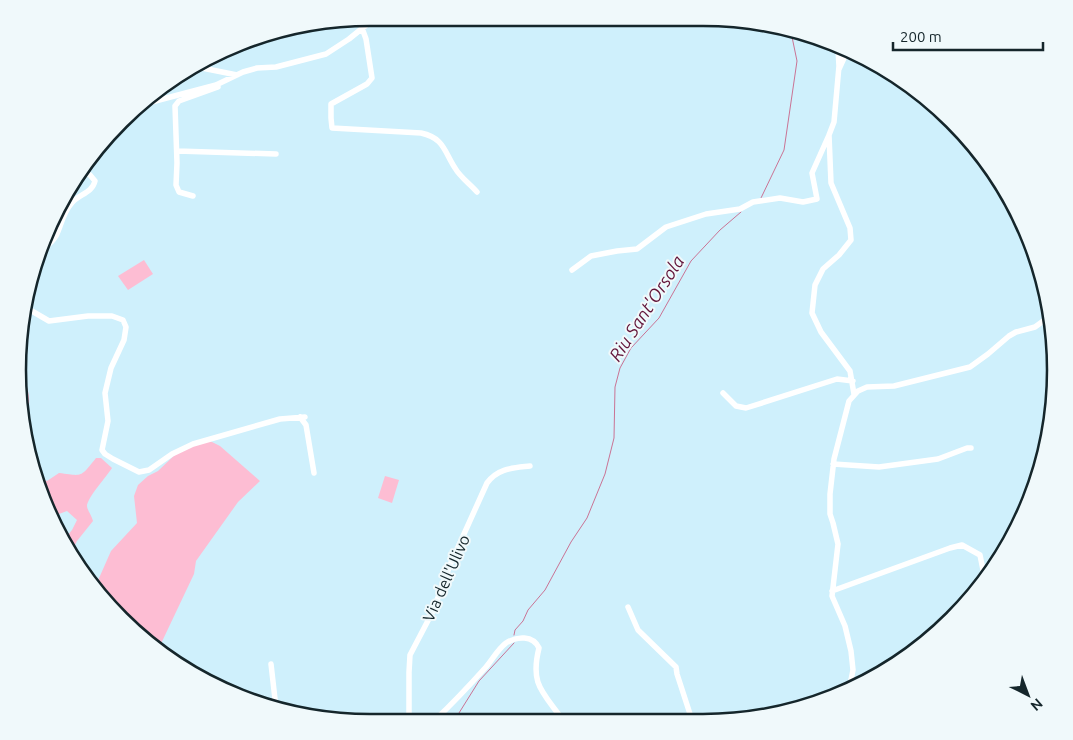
<svg xmlns="http://www.w3.org/2000/svg" width="1073" height="740" viewBox="0 0 1073 740" font-family="Ubuntu,sans-serif">
<rect width="100%" height="100%" fill="#cff0fc"/>
<path fill="#fdbdd3" d="M 144,260 L 153,274 L 128,290 L 118,276 Z
M 22,374 C 29,389 33,405 24,419 Z
M 208,440 L 220,446 L 260,481 L 238,502 L 196,561 L 194,574 L 158,650 L 121,619 L 96,585 L 111,551 L 137,523 L 134,496 L 138,485 L 148,476 L 158,471 L 180,450 Z
M 96,458 L 101,458 L 112,468 C 107,476 87,498 87,506 C 87,510 92,516 93,521 L 77,541 L 72,551 L 64,540 L 72,530 L 77,520 L 67,511 L 51,517 L 37,476 L 47,481 L 59,473 C 83,476 80,478 96,458 Z
M 385,476 L 399,480 L 392,503 L 378,498 Z"/>
<g fill="none" stroke-linecap="round" stroke-linejoin="round">
<path stroke="#ca7394" stroke-width="1" d="M 761,198 L 784,150 L 797,61 L 791,32
M 514,635 L 515,630 L 523,621 L 528,610 L 545,590 L 571,542 L 587,518 L 605,474 L 614,438 L 615,387 L 620,368 L 631,348 L 659,318 L 691,261 L 720,230 L 741,212
M 454,721 L 479,681 L 514,643"/>
<path stroke="#fff" stroke-width="5.5" d="M 362,28 L 366,39 L 372,78 L 367,84 L 331,104 L 331,118 L 332,128 L 421,133 C 444,138 444,151 455,168 C 460,177 470,184 477,192
M 838,49 L 839,66 L 834,122 L 829,135 L 831,183 L 850,228 L 851,240 L 839,255 L 823,269 L 815,285 L 812,313 L 821,332 L 850,371 L 854,394
M 197,67 L 237,75
M 839,69 L 844,58 L 844,52
M 144,104 L 216,85 L 243,72 L 257,68 L 276,67 L 326,54 L 349,39 L 375,18
M 177,151 L 276,154
M 193,196 L 179,192 L 176,185 L 177,163 L 175,106 L 179,101 L 218,87
M 39,253 C 45,248 52,243 56,236 C 61,226 63,213 71,204 C 78,194 92,194 95,181 L 90,175 L 84,172
M 572,270 L 591,256 L 617,251 L 637,249 L 666,227 L 706,214 L 740,209 L 753,202 L 780,198 L 803,202 L 817,199 L 812,173 L 829,135
M 25,307 L 49,321 L 88,316 L 112,316 L 123,320 L 126,327 L 124,340 L 111,368 L 105,393 L 108,421 L 102,450 L 105,454 L 113,459 L 139,472 L 149,470 L 172,454 L 193,444 L 280,419 L 305,417
M 723,393 L 736,406 L 746,408 L 837,379 L 853,381
M 300,417 L 306,425 L 314,473
M 833,464 L 879,467 L 938,459 L 967,448 L 971,448
M 52,521 L 55,520
M 832,591 L 950,548 L 962,545 L 980,555 L 985,580
M 628,607 L 638,630 L 676,667 L 677,674 L 691,717
M 271,664 L 276,708
M 849,690 L 853,670 L 851,651 L 845,626 L 832,596 L 838,544 L 833,523 L 830,514 L 830,494 L 834,459 L 849,401 L 858,391 L 867,387 L 894,386 L 970,367 L 988,354 L 1009,336 L 1016,332 L 1035,327 L 1050,316
M 434,721 C 452,704 469,686 486,667 C 492,660 498,649 506,643 C 517,636 533,635 539,648 C 530,684 542,691 562,719
M 409,722 L 409,672 L 410,655 L 433,611 L 450,565 L 487,483 C 498,468 513,468 530,466"/>
</g>
<g text-anchor="middle" dominant-baseline="central" stroke-width="4" stroke-linejoin="round" paint-order="stroke">
<g font-size="16" fill="#15262b" stroke="#f0f9fb">
<text transform="translate(446 578) rotate(-66)">Via dell'Ulivo</text>
</g>
<g font-size="18" font-style="italic" fill="#621439" stroke="#f0f9fb">
<text transform="translate(646 308) rotate(-57)">Riu Sant'Orsola</text>
</g>
</g>
<path d="M0 0H1073V740H0ZM370 26H703A344 344 0 0 1 1047 370V370A344 344 0 0 1 703 714H370A344 344 0 0 1 26 370V370A344 344 0 0 1 370 26Z" fill="#f0f9fb" fill-rule="evenodd"/>
<path fill="none" stroke="#15262b" stroke-width="2.5" d="M370 26H703A344 344 0 0 1 1047 370V370A344 344 0 0 1 703 714H370A344 344 0 0 1 26 370V370A344 344 0 0 1 370 26Z"/>
<g transform="translate(1028 695) rotate(138)" stroke="#f0f9fb" stroke-width="4" paint-order="stroke">
<path d="M0-4L9 19L0 12L-9 19Z" fill="#15262b"/>
<text y="-8" font-size="14" font-weight="bold" text-anchor="middle" fill="#15262b">N</text>
</g>
<path d="M893 42v8h150v-8" fill="none" stroke="#15262b" stroke-width="2.5"/>
<text x="900" y="42" font-size="15" fill="#15262b" stroke="#f0f9fb" stroke-width="4" paint-order="stroke">200 m</text>
</svg>
